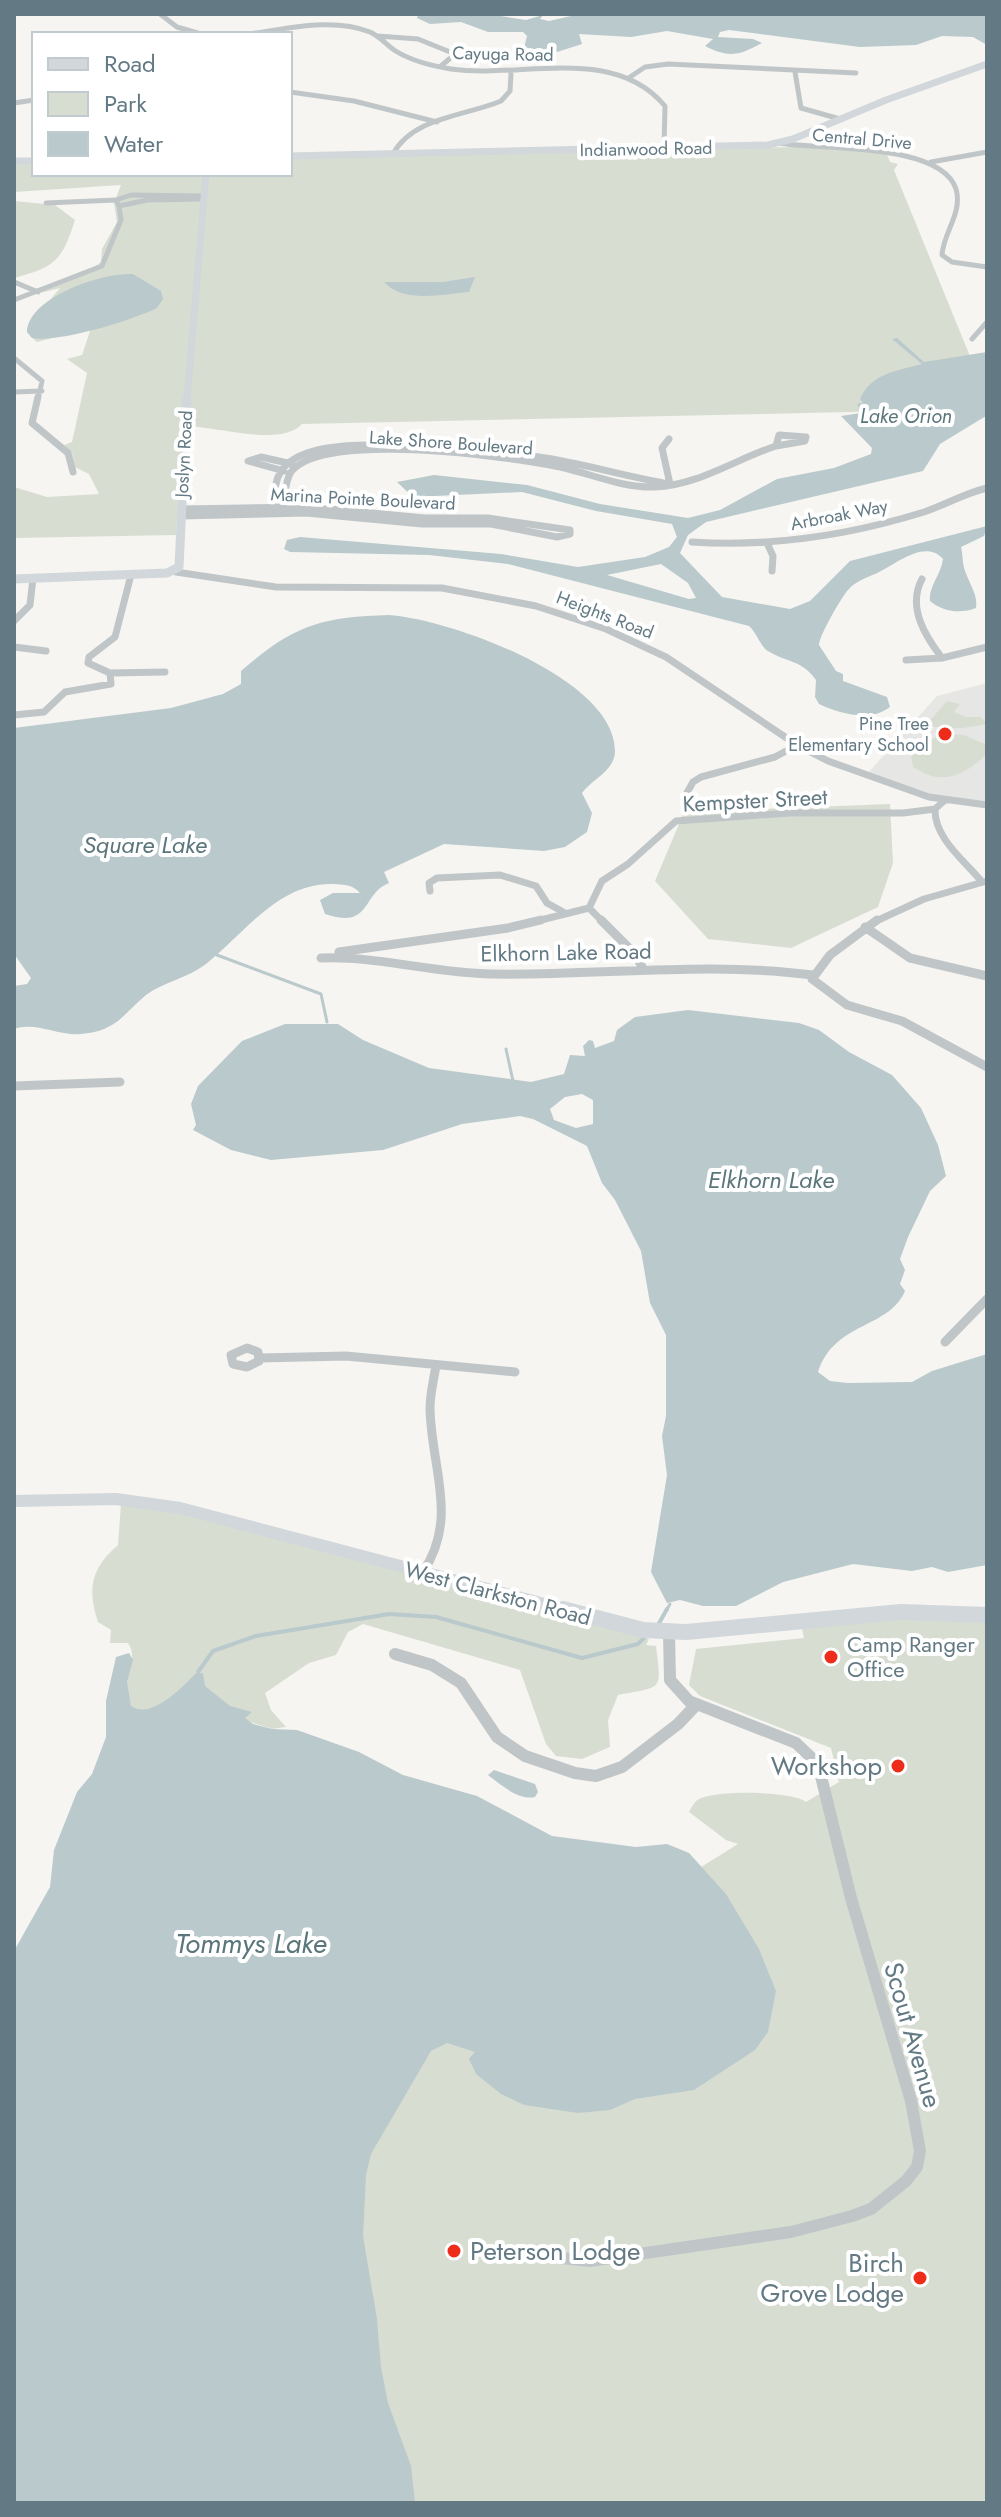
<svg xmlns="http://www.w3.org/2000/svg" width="1001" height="2517" viewBox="0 0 1001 2517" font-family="Jost,sans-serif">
<rect width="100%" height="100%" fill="#f6f5f1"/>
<path fill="#e6e7e5" d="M 987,683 L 987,802 L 951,801 L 868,773 L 937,696 Z"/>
<path fill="#d8ddd2" d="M 883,145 L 890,162 L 898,164 L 894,170 L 987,398 L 987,409 L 302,424 C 281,448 213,425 182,426 L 176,535 L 14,538 L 14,487 L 47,497 L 99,494 L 89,474 L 75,467 L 72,453 L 64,445 L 72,442 L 87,373 L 67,359 L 82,355 L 91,328 L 37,342 L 30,336 L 40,312 L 60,288 L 32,295 L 30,290 L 14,283 L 14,279 L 36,289 L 92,269 L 101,262 L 102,249 L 117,222 L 114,203 L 121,185 L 14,192 L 14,163 L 34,163 L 34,174 L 290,174 L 290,158 Z
M 14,201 L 55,205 L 75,220 C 62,261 55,267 14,278 Z
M 947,701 L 960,704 L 954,712 L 966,717 L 981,717 L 987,724 C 965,728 950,731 926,725 Z
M 944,734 L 964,735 L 987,745 L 987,754 C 965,775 942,787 913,767 L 911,757 L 932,739 Z
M 890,804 L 893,863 L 878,907 L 791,948 L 708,939 L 655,881 L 684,812 Z
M 121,1504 L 201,1517 L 649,1639 L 646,1645 L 656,1646 C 661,1691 665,1686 618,1695 L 608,1720 L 610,1747 L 582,1759 L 556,1756 L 546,1744 L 520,1670 L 363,1624 L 348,1632 L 336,1655 L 309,1663 L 265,1693 L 271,1710 L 286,1727 L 272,1729 L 247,1721 L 233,1742 L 669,1887 L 738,1844 L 726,1840 L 689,1812 C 691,1808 693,1804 696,1801 C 711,1789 793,1791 806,1802 L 839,1782 L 831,1748 L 700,1696 L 689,1685 L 696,1649 L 804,1638 L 802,1629 L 892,1619 L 987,1621 L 987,2503 L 49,2503 L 131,1706 C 130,1699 127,1693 127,1686 C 126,1670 138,1658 128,1643 L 110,1643 L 111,1630 L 98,1622 C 87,1589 91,1568 118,1545 Z"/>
<path fill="#bac9cc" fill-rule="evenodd" d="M 418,14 L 488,14 L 526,20 L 543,15 L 540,19 L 549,21 L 580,14 L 987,14 L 987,45 L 973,37 L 942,36 L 916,45 L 860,47 L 729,30 L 720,32 L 718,37 L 753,39 L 762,43 C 738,56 729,58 705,46 L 713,39 L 667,31 L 631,37 L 579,34 L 582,44 L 557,52 L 524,48 L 527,36 L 523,32 L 488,32 L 461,22 L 430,24 L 417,18 Z
M 133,274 L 161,291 L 163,299 L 157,308 C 133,320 59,343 32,338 L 27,332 C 28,297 103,272 133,274 Z
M 475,277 L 469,292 C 442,294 404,304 384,282 L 443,282 Z
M 897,338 L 924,362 L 987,352 L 986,416 L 940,444 L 923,471 L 706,522 L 688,535 L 680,553 L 722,597 L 790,609 L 810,601 L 850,561 L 987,526 L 984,536 L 961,547 C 963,554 962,562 965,571 C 970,585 978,595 976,608 C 961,614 943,612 930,601 C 928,587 941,575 943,559 C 926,539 897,563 881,571 C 870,577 856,580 848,590 C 841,598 819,636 819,645 L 836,671 L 843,674 L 843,681 L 887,697 L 890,707 C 871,722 840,714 819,704 L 815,697 L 816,680 C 801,659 787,663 768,651 C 760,646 757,633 749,626 L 508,564 L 429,555 L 290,552 L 284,549 L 287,540 L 300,537 L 501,554 L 578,567 L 645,557 L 669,547 L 677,537 L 672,524 L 596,511 L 522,492 L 413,497 L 397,482 L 434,475 L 527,485 L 600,504 L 688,518 L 720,510 L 777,479 L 834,468 L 871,454 L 872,448 L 841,416 L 861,413 L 857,404 L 863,403 L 860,399 C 871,374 895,371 922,364 L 892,339 ZM 661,564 L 688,583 L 696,598 L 689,599 L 607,575 Z
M 389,615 C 449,619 615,678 615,751 C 615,771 592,779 582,793 L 592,813 L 587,832 L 565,847 L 544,851 L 444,844 L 384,872 L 389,883 C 361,894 372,930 325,914 L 320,900 L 333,893 L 360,893 C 352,884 345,885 333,884 C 279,882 244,934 206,964 C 188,978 163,982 146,995 C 123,1014 117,1031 81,1034 C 58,1036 36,1021 14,1029 L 14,986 L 27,984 L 31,978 L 14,954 L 14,728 L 171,708 L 223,694 L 241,684 L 241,671 C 293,626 319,617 389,615 Z
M 688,1010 L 799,1023 L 819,1030 L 849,1052 L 892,1075 L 921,1108 L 938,1145 L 946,1176 L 930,1191 L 908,1237 L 900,1259 L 905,1270 L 900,1284 L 905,1291 C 889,1329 835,1321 818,1372 L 830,1381 L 848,1383 L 912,1382 L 932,1371 L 987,1354 L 987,1565 L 948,1572 L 932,1567 L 912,1571 L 853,1564 L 783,1582 L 736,1606 L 703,1606 L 680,1600 L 667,1603 L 651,1572 L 667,1475 L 662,1436 L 666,1416 L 666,1335 L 650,1303 L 641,1251 L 615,1200 L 602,1183 L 587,1146 L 533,1119 L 520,1116 L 462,1124 L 383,1150 L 271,1160 L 231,1150 L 193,1130 L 196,1125 L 191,1104 L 198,1086 L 242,1041 L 285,1024 L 338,1024 L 363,1040 L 429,1068 L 531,1082 L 564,1074 L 570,1055 L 585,1056 L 583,1046 L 589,1040 L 593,1041 L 595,1048 L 614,1041 L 617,1030 L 635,1017 ZM 582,1094 L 593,1100 L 593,1124 L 576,1128 L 554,1120 L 550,1109 L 565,1097 Z
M 129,1653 L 133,1660 L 127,1682 L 131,1706 C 150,1720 181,1689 195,1674 L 203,1673 L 205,1686 L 230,1706 L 252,1712 L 245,1718 L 253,1724 L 272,1729 L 297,1730 L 359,1752 L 403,1775 L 477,1796 L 552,1836 L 636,1847 L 667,1844 L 689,1853 L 726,1894 L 759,1949 L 776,1991 L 768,2032 L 755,2050 L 694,2090 L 635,2099 L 610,2110 L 578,2113 L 524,2105 L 501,2094 L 476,2074 L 469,2059 L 475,2052 L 447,2043 L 431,2051 L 371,2154 L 366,2175 L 363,2236 L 377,2319 L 381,2367 L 388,2403 L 411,2466 L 415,2503 L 14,2503 L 14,1951 L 50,1887 L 54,1850 L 77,1792 L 92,1774 L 106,1737 L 106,1701 L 116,1657 Z
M 494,1770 L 535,1784 L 538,1792 L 535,1797 C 519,1801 500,1784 488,1775 Z"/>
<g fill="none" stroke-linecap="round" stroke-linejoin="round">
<path stroke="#bac9cc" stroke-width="3" d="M 217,955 L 321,994 L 327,1022
M 506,1049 L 513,1081
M 666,1611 L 670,1604"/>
<path stroke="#bac9cc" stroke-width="4" d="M 658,1625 L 667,1609
M 198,1672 L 213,1651 L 256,1636 L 389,1614 L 436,1617 L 582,1658 L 638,1644 L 644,1638"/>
<path stroke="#c0c6c8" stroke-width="5" d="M 160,14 L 177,27 L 201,34
M 249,34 C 287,29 332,17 370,32 C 379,36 386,44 394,50 C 411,61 432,66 451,69 C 522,79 613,44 665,106 L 664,148
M 378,36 L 418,39 L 455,54 L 441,66
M 795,72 L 801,108 L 840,119
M 630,77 L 645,67 L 668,64 L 856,73
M 290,92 L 354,101 L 437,122
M 14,103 L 34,100
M 778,143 C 819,150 941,142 956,189 C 963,213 943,233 942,255 L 952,262 L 987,267
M 393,154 C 413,117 466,116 501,101 L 510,91 L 511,74
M 931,162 L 987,152
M 204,196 L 131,195 L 116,200 L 119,206 L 147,200 L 204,199
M 46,203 L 116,200
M 14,282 L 38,292
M 14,300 L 102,266 L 121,220 L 119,206
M 972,339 L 987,322
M 14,358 L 42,381 L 38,399
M 14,392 L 42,391"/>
<path stroke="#c0c6c8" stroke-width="7" d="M 38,397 L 32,423 L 68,453 L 73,472
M 779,435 L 806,437 L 805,441 L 776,446 Z
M 669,439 L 662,448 L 670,484
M 284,471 L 248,461 L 261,457 L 292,464
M 670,484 C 626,477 583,463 539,457 C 509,453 478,452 448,450 C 401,446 247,425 280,513 C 287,500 283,484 291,472 C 323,430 512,457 560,467 C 592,474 622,488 655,487 C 699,485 736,459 776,446
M 181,509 L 309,507 L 425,518 L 488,518 L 570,530 L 570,534 L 557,537 L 491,524 L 422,524 L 306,513 L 181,516
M 692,542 C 769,547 850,535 924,512 C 945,505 965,493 987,488
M 767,543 L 773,556 L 772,571
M 176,572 L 276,587 L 442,588 L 536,606 L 606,629 L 666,657 L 797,745 L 828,761 L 929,797 L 987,805
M 922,579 C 907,607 925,636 942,658
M 14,621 L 30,605 L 33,578
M 14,647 L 46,651
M 906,660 L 942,658 L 987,647
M 110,673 L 165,672
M 14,715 L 44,712 L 65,692 L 111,684 L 110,673 L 88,663 L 89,657 L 115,637 L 131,575
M 684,798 L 693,782 L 701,777 L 775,757 L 797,745
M 935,809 C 934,838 965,861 982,882
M 430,891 L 429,883 L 437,878 L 500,875 L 536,886 L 547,903 L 565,913
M 589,908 L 602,881 L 628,864 L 676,821 L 790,813 L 903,813 L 935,809 L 944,801
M 589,908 L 603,922
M 533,922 L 589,908
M 874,922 L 924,899 L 987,881"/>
<path stroke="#c0c6c8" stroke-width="9" d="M 601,920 L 636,955 L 643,969
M 877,920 L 830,955 L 812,979 L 847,1005 L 902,1021 L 987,1067
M 865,927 L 910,958 L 987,976
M 339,952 L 508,928 L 541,920
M 321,958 C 379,956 433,973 491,974 C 599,976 705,961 813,975
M 14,1086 L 120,1082
M 945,1342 L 987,1299
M 247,1348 L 258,1352 L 259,1361 L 247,1367 L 233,1364 L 231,1355 Z
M 260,1358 L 346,1356 L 515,1372
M 423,1572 C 459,1518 431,1468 430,1408 C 430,1394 434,1379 436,1365"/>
<path stroke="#c0c6c8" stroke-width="12" d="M 395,1654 L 432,1665 L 461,1683 L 497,1737 L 525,1756 L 575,1773 L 596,1776 L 622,1767 L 678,1724 L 696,1705
M 561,2258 L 590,2261 L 791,2232 L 852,2216 L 871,2209 L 906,2181 L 917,2167 L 920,2151 L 911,2101 L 851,1898 L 818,1764 L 796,1743 L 689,1701 L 670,1680 L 669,1633"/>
<path stroke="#d1d7da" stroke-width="7" d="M 290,156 L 768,145 L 793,139 L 886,100 L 987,64
M 14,161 L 34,161
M 187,399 L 206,174"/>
<path stroke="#d1d7da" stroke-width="9" d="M 14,579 L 167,573 L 179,567 L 187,397"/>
<path stroke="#d1d7da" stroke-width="12" d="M 14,1501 L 116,1499 L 180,1508 L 571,1611"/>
<path stroke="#d1d7da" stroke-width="16" d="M 563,1609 L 643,1630 L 686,1632 L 901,1612 L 987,1615"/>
</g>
<g fill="#ed2d1a" stroke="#fff" stroke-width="3">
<circle cx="945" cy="734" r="8"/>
<circle cx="831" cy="1657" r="8"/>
<circle cx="898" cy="1766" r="8"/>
<circle cx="454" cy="2251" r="8"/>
<circle cx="920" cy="2278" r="8"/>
</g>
<g text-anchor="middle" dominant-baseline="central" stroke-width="8" stroke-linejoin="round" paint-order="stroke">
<g font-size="18" fill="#637a84" stroke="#fff">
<text transform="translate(503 54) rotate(1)">Cayuga Road</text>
<text transform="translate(862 139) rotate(5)">Central Drive</text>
<text transform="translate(646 149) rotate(-1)">Indianwood Road</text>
<text transform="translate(451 443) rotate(4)">Lake Shore Boulevard</text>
<text transform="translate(184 454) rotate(-87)">Joslyn Road</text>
<text transform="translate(363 499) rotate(3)">Marina Pointe Boulevard</text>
<text transform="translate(839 515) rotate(-11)">Arbroak Way</text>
<text transform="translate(605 615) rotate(21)">Heights Road</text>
</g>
<g font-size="18" fill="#637a84" stroke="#fff" text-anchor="end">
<text x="929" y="724">Pine Tree<tspan x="929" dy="21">Elementary School</tspan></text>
</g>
<g font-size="20" font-style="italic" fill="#5a767b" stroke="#fff">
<text x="906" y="416">Lake Orion</text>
</g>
<g font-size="22" fill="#637a84" stroke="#fff">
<text transform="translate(755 800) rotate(-3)">Kempster Street</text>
<text transform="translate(566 952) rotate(-1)">Elkhorn Lake Road</text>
<text transform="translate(498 1593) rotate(15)">West Clarkston Road</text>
</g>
<g font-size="22" fill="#637a84" stroke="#fff" text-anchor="start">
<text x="847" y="1644">Camp Ranger<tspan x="847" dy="25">Office</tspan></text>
</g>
<g font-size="24" font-style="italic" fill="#5a767b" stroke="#fff">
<text x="145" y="844">Square Lake</text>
<text x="771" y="1179">Elkhorn Lake</text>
</g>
<g font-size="26" fill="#637a84" stroke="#fff" text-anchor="end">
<text x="882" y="1766">Workshop</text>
<text x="470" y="2251" text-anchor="start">Peterson Lodge</text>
<text x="904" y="2263">Birch<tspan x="904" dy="30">Grove Lodge</tspan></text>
</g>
<g font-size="26" fill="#637a84" stroke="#fff">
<text transform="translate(913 2035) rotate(74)">Scout Avenue</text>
</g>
<g font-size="28" font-style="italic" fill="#5a767b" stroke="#fff">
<text x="251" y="1943">Tommys Lake</text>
</g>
</g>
<rect width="1001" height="2517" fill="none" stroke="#637a84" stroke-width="32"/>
<rect x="32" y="32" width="260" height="144" fill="#ffffff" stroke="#c1cace" stroke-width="2"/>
<rect x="48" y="58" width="40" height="12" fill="#d1d7da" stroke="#c1cace" stroke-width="2"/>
<text x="104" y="72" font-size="24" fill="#637a84">Road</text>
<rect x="48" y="92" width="40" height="24" fill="#d8ddd2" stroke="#c1cace" stroke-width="2"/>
<text x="104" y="112" font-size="24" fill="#637a84">Park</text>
<rect x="48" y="132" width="40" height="24" fill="#bac9cc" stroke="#c1cace" stroke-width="2"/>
<text x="104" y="152" font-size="24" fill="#637a84">Water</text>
</svg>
